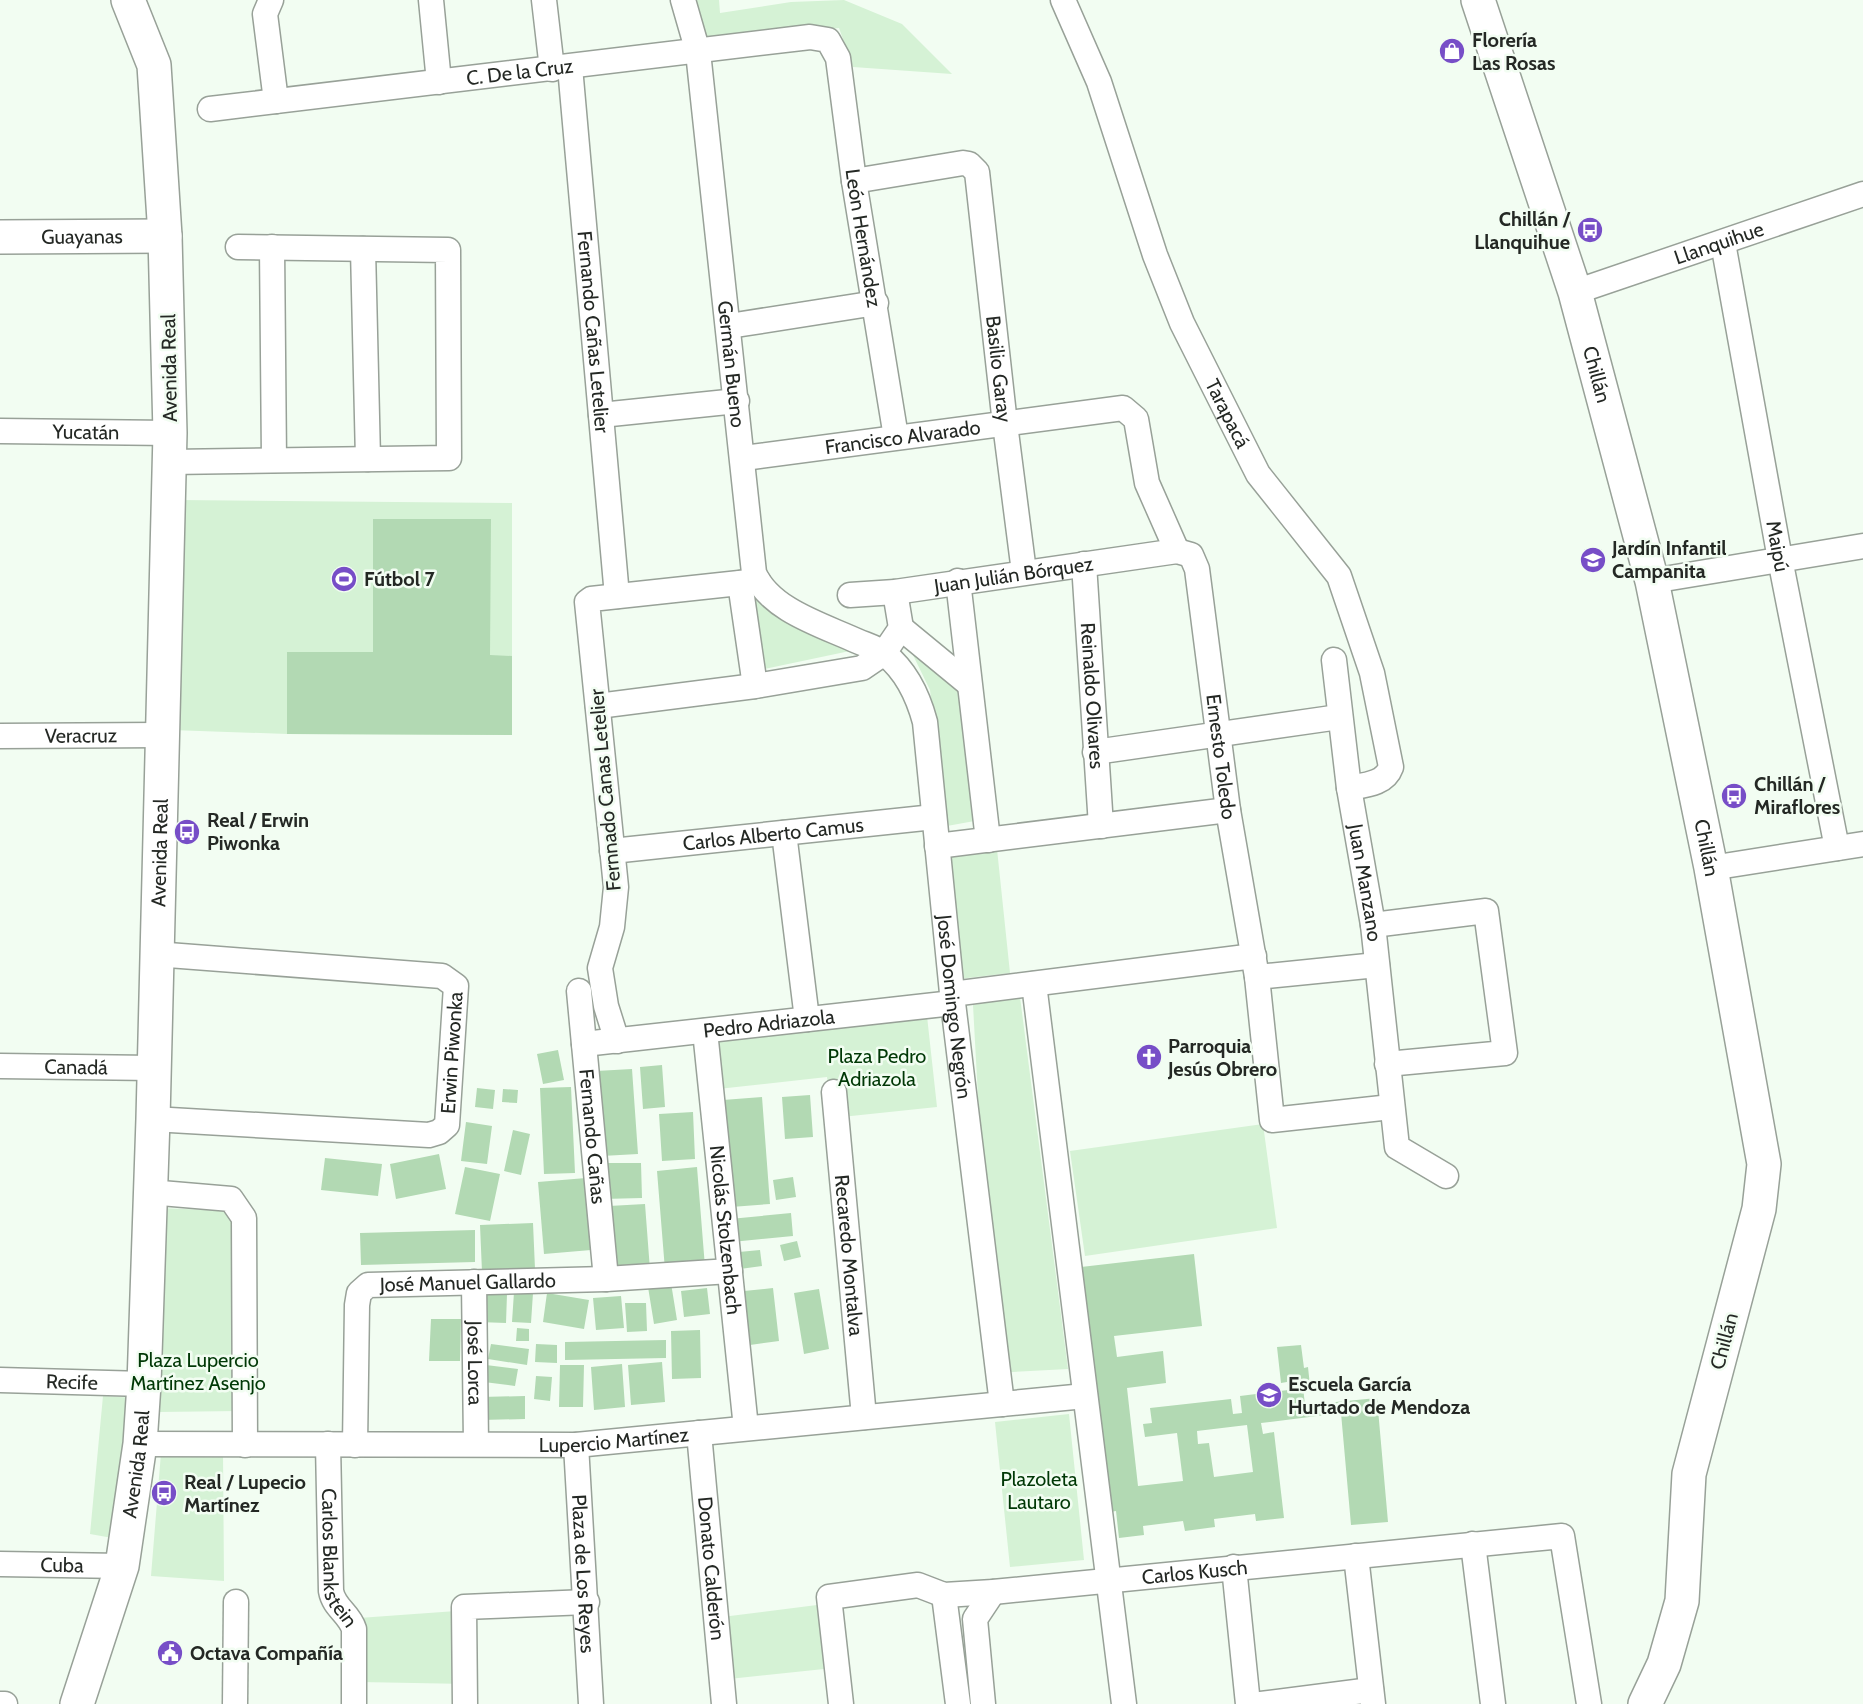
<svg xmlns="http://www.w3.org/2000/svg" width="1863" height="1704" viewBox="0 0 1863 1704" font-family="Cabin,sans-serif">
<rect width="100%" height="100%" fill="#f2fdf2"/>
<path fill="#d5f2d5" d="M 692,0 L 719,0 L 720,13 L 791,2 L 844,0 L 902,24 L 952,74 L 853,67 L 839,28 L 722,37 L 704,43 Z
M 178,500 L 512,503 L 512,735 L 287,734 L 171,730 Z
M 751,588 L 864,648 L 760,670 Z
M 911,651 L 963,687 L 980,820 L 947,826 L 930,690 Z
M 997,849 L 1010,973 L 959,979 L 946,855 Z
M 1020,997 L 1068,1369 L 993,1373 L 973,1005 Z
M 927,1016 L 937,1107 L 832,1118 L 832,1124 L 827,1077 L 718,1089 L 713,1039 Z
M 1263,1124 L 1277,1228 L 1085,1256 L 1070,1151 Z
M 160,1208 L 234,1211 L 239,1411 L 158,1412 Z
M 103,1396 L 136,1398 L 118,1539 L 90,1534 Z
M 1069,1414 L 1084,1560 L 1010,1567 L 995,1422 Z
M 223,1452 L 224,1581 L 151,1576 L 161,1453 Z
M 817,1605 L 824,1669 L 729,1679 L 722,1617 Z
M 470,1610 L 468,1684 L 360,1682 L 359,1618 Z"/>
<path fill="#b2d9b3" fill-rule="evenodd" d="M 373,519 L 491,519 L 490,655 L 512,656 L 512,735 L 287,734 L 287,652 L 373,652 Z
M 558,1050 L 564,1080 L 543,1084 L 537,1054 Z
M 662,1065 L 665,1107 L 643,1109 L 640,1067 Z
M 632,1069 L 638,1154 L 602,1156 L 596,1071 Z
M 571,1087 L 575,1173 L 544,1174 L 540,1088 Z
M 477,1088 L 495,1090 L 493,1109 L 475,1107 Z
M 503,1089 L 518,1090 L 517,1103 L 502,1102 Z
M 810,1095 L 813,1137 L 785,1139 L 782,1097 Z
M 762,1097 L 770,1204 L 731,1207 L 723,1100 Z
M 693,1112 L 695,1159 L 662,1161 L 659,1114 Z
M 466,1122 L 492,1126 L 487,1164 L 461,1161 Z
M 513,1130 L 530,1134 L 521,1175 L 504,1171 Z
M 439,1154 L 446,1189 L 396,1199 L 390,1164 Z
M 325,1158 L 382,1164 L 378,1196 L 321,1190 Z
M 602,1163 L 641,1163 L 642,1198 L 603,1199 Z
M 465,1167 L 500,1174 L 490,1221 L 455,1214 Z
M 697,1167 L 705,1267 L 665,1270 L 657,1171 Z
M 793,1177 L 796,1197 L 776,1200 L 773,1180 Z
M 586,1178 L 591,1250 L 544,1254 L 538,1182 Z
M 645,1204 L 650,1270 L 613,1272 L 609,1206 Z
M 791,1213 L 793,1236 L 732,1242 L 730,1219 Z
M 533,1223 L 535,1269 L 482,1272 L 480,1225 Z
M 475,1230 L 475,1262 L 361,1265 L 360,1233 Z
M 797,1241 L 801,1257 L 784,1261 L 780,1245 Z
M 760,1250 L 762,1266 L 740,1269 L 739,1252 Z
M 1194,1254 L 1202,1326 L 1114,1336 L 1117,1357 L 1163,1351 L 1166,1383 L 1127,1388 L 1138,1486 L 1183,1481 L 1177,1433 L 1145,1437 L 1143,1424 L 1152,1423 L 1150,1408 L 1231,1399 L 1233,1414 L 1242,1413 L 1240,1396 L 1288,1390 L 1287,1382 L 1281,1383 L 1277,1347 L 1301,1345 L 1304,1368 L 1308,1367 L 1310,1386 L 1303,1387 L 1305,1405 L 1377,1398 L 1388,1522 L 1351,1525 L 1341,1413 L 1261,1423 L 1263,1434 L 1274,1432 L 1284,1518 L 1256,1521 L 1255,1514 L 1214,1519 L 1215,1527 L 1185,1531 L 1183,1521 L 1143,1526 L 1144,1535 L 1119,1538 L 1116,1511 L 1110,1512 L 1081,1267 ZM 1247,1425 L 1253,1472 L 1214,1477 L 1209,1443 L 1198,1444 L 1197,1431 Z
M 671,1283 L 677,1320 L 654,1324 L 648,1287 Z
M 707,1288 L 710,1314 L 684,1317 L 681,1291 Z
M 773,1288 L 779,1341 L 750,1345 L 744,1291 Z
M 819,1289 L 829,1349 L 804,1354 L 794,1293 Z
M 514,1292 L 533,1293 L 531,1323 L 512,1322 Z
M 480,1293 L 507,1294 L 506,1323 L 479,1322 Z
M 547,1293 L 589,1300 L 584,1329 L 543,1322 Z
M 621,1296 L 624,1328 L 596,1330 L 593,1298 Z
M 625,1303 L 646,1303 L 647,1331 L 627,1332 Z
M 431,1319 L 461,1319 L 460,1361 L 429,1361 Z
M 517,1328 L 529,1329 L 529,1341 L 516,1341 Z
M 700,1330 L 701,1378 L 672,1379 L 671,1331 Z
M 666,1340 L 666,1358 L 565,1360 L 565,1342 Z
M 491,1344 L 529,1349 L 527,1365 L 488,1359 Z
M 536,1344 L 557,1345 L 557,1363 L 535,1362 Z
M 662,1362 L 665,1402 L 631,1405 L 628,1365 Z
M 622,1364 L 625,1407 L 594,1410 L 591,1367 Z
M 486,1365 L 518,1369 L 515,1386 L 484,1382 Z
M 560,1365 L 584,1365 L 583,1407 L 559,1407 Z
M 536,1376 L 552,1377 L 550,1401 L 534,1399 Z
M 525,1396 L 525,1419 L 481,1420 L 481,1397 Z"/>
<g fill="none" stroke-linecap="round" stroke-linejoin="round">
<g stroke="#98a198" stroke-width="27">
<g id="street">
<path d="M 271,0 L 265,14 L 276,101"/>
<path d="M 431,0 L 439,82"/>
<path d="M 544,0 L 552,69"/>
<path id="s1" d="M 683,0 L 698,52 L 754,573 C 770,610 822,625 857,641 C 866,645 878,648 886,655 C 907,672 918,696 925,722 L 953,1003 L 1002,1404"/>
<path id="s2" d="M 1063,0 L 1099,82 L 1155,255 L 1182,323 L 1258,474 L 1339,576 L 1372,673 L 1391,767 C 1385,784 1365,785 1349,788"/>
<path id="s3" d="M 570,67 L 617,596"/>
<path id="s4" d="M 210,109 L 810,37 L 828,40 L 838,58 L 854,181 L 896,437"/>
<path id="s5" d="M 854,181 L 963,163 L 969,164 L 977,172 L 1005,424 L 1024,572"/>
<path id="s6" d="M 1723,243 L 1780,559 L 1837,848"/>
<path d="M 272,247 L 274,460"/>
<path d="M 363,249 L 368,459"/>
<path id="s7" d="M 1575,292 L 1863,194"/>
<path d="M 729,326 L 876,303"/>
<path d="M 601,415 L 737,401"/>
<path id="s8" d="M 0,431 L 170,433"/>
<path id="s9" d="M 744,458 L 1123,408 L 1136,419 L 1147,483 L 1177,551"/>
<path d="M 170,462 L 449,458 L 448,250 L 238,247"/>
<path id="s10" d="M 1084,564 L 1101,826"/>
<path d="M 958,581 L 988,840"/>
<path d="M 1652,581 L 1863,546"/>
<path d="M 740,583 L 755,686"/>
<path id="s11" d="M 850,595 L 895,592 L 1177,551 L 1191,555 L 1197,569 L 1228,810 L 1257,977 L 1272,1120 L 1391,1107"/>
<path d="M 901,628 L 969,684"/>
<path id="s12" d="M 1334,660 L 1349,788 L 1373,925 L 1397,1147 L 1446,1176"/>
<path d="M 598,706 L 755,686 L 862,668 L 884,653 L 901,628 L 895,592"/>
<path id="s13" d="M 0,736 L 161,735"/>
<path d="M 1095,752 L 1339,717"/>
<path d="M 784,833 L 807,1019"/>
<path d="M 937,846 L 1228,810"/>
<path id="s14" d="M 612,851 L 934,817"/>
<path d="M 1711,868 L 1863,844"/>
<path d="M 1373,925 L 1486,911 L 1505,1053 L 1387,1064"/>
<path d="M 1257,977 L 1377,965"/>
<path d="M 1034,984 L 1124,1704"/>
<path id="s15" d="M 579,991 L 606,1279"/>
<path d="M 952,994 L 1254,956"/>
<path id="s16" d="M 705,1031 L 746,1428"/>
<path d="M 617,1041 L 606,1006 L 600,968 L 612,927 L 616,887 L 587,602 L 591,599 L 758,581"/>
<path id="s17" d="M 584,1044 L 953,1003"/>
<path id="s18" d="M 0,1066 L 153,1068"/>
<path id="s19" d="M 834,1092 L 864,1417"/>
<path id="s20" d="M 153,1119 L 429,1135 L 439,1132 L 447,1125 L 456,986 L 442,976 L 155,954"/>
<path d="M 149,1192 L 231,1199 L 244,1218 L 245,1445"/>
<path id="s21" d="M 474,1282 L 476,1444"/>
<path id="s22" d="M 0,1380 L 144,1384"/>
<path id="s23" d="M 699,1433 L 724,1704"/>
<path id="s24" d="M 140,1444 L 576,1445 L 1085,1396"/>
<path id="s25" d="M 328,1444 L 331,1591 C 334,1608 349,1613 354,1629 L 354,1704"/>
<path id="s26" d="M 355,1445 L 357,1305 L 359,1293 L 368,1285 L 606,1279 L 730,1271"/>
<path id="s27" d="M 576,1445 L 591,1704"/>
<path d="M 1473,1544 L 1493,1704"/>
<path d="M 1356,1556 L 1373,1704"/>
<path id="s28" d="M 0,1564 L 122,1566"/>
<path d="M 1234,1567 L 1248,1704"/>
<path d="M 944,1595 L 958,1704"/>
<path d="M 0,1704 L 5,1704"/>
<path d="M 235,1704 L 236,1602"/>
<path d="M 465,1704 L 464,1607 L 587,1602"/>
<path id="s29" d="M 841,1704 L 829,1597 L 918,1585 L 944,1595 L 993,1592 L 1562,1536 L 1589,1704"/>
<path d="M 983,1704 L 975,1619 L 993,1592"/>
<path d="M 1261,1704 L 1371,1690"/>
</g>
</g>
<g stroke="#98a198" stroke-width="36">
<g id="secondary">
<path id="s30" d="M 1478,0 L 1575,292 L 1652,581 L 1711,868 L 1764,1164 L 1759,1209 L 1689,1474 L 1682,1601 L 1664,1664 L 1645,1704"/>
<path id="s31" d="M 0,237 L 165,236"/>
</g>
</g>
<g stroke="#98a198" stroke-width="36">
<g id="primary">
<path id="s32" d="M 77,1704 L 122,1566 L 140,1444 L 144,1384 L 153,1119 L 170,433 L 165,236 L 154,65 L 128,0"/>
</g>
</g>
<use href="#street" stroke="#fff" stroke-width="24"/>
<use href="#secondary" stroke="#fff" stroke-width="33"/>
<use href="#primary" stroke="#fff" stroke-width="33"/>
</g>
<defs>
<g id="shop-disc" transform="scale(1.35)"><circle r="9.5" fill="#774ec7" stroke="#f2fdf2"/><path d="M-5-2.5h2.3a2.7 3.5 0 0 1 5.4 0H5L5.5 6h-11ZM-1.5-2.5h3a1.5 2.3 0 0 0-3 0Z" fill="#fff"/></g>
<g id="bus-disc" transform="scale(1.35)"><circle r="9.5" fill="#774ec7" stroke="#f2fdf2"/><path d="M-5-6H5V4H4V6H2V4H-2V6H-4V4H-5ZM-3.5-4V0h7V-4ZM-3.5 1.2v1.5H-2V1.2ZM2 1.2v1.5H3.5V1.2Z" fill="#fff"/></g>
<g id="school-disc" transform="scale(1.35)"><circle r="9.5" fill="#774ec7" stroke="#f2fdf2"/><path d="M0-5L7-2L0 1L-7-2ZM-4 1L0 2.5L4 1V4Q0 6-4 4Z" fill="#fff"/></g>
<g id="stadium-disc" transform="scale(1.35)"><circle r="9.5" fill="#774ec7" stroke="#f2fdf2"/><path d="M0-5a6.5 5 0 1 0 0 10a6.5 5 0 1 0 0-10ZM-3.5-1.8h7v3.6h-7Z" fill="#fff"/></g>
<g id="church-disc" transform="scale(1.35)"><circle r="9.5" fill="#774ec7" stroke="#f2fdf2"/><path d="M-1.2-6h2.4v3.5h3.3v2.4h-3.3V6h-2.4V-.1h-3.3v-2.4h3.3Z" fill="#fff"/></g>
<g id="civic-disc" transform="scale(1.35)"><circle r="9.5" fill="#774ec7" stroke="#f2fdf2"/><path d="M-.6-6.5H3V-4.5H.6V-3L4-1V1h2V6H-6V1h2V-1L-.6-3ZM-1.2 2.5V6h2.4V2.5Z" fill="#fff"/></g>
</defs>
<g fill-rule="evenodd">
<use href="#shop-disc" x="1452" y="51"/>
<use href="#bus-disc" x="1590" y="230"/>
<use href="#school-disc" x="1593" y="560"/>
<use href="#stadium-disc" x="344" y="579"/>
<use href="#bus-disc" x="1734" y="796"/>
<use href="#bus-disc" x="187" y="832"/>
<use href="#church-disc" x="1149" y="1057"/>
<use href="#school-disc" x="1269" y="1395"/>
<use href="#bus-disc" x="164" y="1493"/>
<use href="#civic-disc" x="170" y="1653"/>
</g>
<g text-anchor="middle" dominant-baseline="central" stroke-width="5" stroke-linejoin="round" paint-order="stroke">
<g font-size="20" font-weight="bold" fill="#242824" stroke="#f2fdf2" text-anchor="start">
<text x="1472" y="40">Florería<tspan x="1472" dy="23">Las Rosas</tspan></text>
<text x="1570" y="219" text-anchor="end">Chillán /<tspan x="1570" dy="23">Llanquihue</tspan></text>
<text x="1612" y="548">Jardín Infantil<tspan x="1612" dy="23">Campanita</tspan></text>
<text x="364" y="579">Fútbol 7</text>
<text x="1754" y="784">Chillán /<tspan x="1754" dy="23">Miraflores</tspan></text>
<text x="207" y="820">Real / Erwin<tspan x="207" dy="23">Piwonka</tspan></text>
<text x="1168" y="1046">Parroquia<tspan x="1168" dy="23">Jesús Obrero</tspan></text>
<text x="1288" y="1384">Escuela García<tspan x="1288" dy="23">Hurtado de Mendoza</tspan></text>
<text x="184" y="1482">Real / Lupecio<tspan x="184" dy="23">Martínez</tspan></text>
<text x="190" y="1653">Octava Compañía</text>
</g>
<g font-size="20" fill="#242824" stroke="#f2fdf2">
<text stroke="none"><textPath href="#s4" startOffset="312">C. De la Cruz</textPath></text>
<text stroke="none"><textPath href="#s31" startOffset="82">Guayanas</textPath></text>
<text stroke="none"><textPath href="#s4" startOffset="825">León Hernández</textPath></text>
<text stroke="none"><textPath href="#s7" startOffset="152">Llanquihue</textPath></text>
<text stroke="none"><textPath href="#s3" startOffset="266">Fernando Cañas Letelier</textPath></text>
<text stroke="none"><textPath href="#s1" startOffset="368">Germán Bueno</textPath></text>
<text transform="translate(169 368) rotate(-91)">Avenida Real</text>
<text stroke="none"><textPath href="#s5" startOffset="326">Basilio Garay</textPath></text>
<text stroke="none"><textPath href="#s30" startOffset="393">Chillán</textPath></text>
<text stroke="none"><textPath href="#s2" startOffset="446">Tarapacá</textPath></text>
<text stroke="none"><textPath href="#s8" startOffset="86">Yucatán</textPath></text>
<text stroke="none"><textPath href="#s9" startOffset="160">Francisco Alvarado</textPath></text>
<text stroke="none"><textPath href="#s6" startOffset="308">Maipú</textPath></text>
<text stroke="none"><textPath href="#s11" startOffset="165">Juan Julián Bórquez</textPath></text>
<text stroke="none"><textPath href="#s10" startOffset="132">Reinaldo Olivares</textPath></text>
<text stroke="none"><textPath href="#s13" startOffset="81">Veracruz</textPath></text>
<text stroke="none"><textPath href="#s11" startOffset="549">Ernesto Toledo</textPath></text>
<text transform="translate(605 790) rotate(-95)">Fernnado Canas Letelier</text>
<text stroke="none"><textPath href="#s14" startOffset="162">Carlos Alberto Camus</textPath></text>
<text stroke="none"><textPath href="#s30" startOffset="879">Chillán</textPath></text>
<text stroke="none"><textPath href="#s32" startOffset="860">Avenida Real</textPath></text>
<text stroke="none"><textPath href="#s12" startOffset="225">Juan Manzano</textPath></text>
<text stroke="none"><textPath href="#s1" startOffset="1102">José Domingo Negrón</textPath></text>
<text stroke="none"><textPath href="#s17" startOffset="186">Pedro Adriazola</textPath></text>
<text stroke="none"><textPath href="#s20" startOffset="370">Erwin Piwonka</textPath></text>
<text stroke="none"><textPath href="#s18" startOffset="76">Canadá</textPath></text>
<text stroke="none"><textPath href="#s15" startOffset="146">Fernando Cañas</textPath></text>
<text stroke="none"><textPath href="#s16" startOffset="200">Nicolás Stolzenbach</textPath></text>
<text stroke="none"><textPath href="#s19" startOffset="164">Recaredo Montalva</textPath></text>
<text stroke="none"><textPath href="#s26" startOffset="264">José Manuel Gallardo</textPath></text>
<text transform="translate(1724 1341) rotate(-75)">Chillán</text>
<text stroke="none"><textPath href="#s21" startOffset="81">José Lorca</textPath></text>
<text stroke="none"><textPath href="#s22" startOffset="72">Recife</textPath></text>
<text stroke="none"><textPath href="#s24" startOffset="474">Lupercio Martínez</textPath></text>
<text stroke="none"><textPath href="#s32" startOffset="248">Avenida Real</textPath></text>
<text stroke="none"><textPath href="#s25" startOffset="116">Carlos Blankstein</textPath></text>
<text stroke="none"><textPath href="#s28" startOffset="62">Cuba</textPath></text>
<text stroke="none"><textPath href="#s23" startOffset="136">Donato Calderón</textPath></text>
<text stroke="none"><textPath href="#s29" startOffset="477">Carlos Kusch</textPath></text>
<text stroke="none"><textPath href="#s27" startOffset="129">Plaza de Los Reyes</textPath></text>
</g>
<g font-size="20" fill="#003806" stroke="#f2fdf2">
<text x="877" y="1056">Plaza Pedro<tspan x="877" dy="23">Adriazola</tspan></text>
<text x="198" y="1360">Plaza Lupercio<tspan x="198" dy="23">Martínez Asenjo</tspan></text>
<text x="1039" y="1479">Plazoleta<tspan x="1039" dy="23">Lautaro</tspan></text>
</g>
</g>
</svg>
